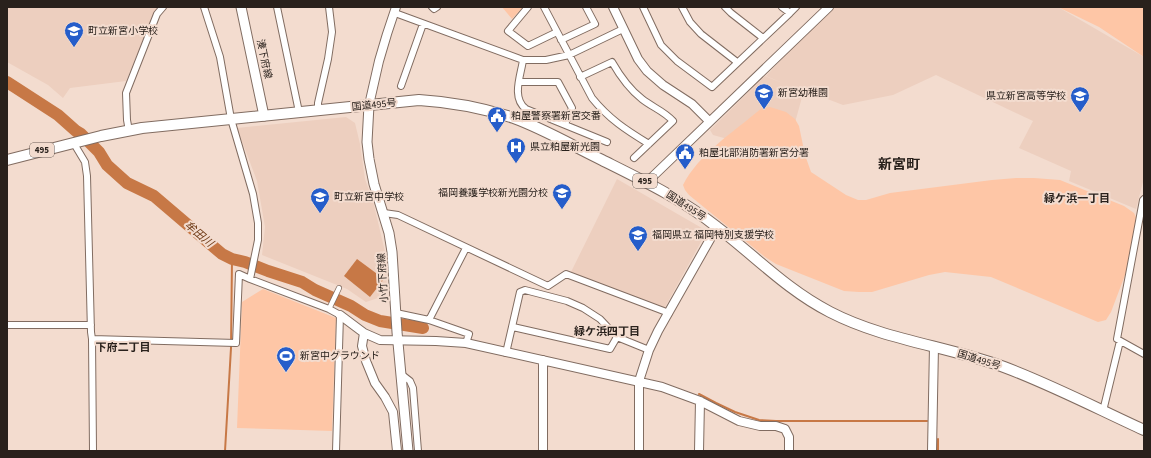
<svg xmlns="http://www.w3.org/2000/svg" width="1151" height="458" viewBox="0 0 1151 458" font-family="'Source Sans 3','Noto Sans JP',sans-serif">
<rect width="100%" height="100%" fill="#f3dccf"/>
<path fill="#edcfbf" d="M 7,7 L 158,7 L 155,11 L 126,81 L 70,88 L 63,98 L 48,85 L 7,62 Z
M 832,7 L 1058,7 L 1144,57 L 1144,178 L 1136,209 L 1069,181 L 1071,171 L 1019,148 L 1033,121 L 936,75 L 893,95 L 843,105 L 804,90 L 786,155 L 713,135 L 710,130 L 765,76 L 785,84 L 766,76 Z
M 346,117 L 355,123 L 360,144 L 365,179 L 373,201 L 386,256 L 387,297 L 381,297 L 366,302 L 347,289 L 262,255 L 265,227 L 257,181 L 237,128 Z
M 617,179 L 707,231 L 664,309 L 571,272 Z"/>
<path fill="#fec6a6" d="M 502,7 L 523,7 L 512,19 Z
M 1058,7 L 1144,7 L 1144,57 L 1099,27 Z
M 770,107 L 786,112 L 795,119 L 799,126 L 805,155 L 811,172 L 846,195 L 858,200 L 866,200 L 890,193 L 992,180 L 1016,178 L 1034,178 L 1060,180 L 1124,206 L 1134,213 L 1139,224 L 1136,246 L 1111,312 L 1106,320 L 1098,322 L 991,277 L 945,272 L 929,275 L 872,292 L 859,292 L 844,291 L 776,264 L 765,257 L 689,195 L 685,190 L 683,185 C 699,154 731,134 757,112 L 762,108 Z
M 263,289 L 336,318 L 332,431 L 237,428 L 242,302 Z"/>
<path fill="#c77846" d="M 357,259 L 384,279 L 370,297 L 344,276 Z"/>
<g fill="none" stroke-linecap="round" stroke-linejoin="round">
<path stroke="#c77846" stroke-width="2" d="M 699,394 L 716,403 L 735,412 L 759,420 L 776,421 L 927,421
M 225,451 L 231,348 L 232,259
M 938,451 L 938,439"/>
<path stroke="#c77846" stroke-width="12" d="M 7,82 L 58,115 L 76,131 L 81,134 L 99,152 L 107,165 L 127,183 L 154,196 L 222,254 L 232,259 L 245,262 L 268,271 L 302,282 L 315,290 L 351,306 L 365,315 L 380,321 L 423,328"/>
<g stroke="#816c61" stroke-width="6">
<path id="pedestrian" d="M 329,309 L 339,288"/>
</g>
<g stroke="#816c61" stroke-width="8">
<path id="minor" d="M 204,7 L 220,57 L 231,119 L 253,194 L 258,223 L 258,240 L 250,279
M 277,7 L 299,112
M 432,7 L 434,9 L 437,7
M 528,7 L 508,31 L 528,46 L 557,32
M 544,7 L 592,98 C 609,119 626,130 649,144
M 643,7 L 661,45 L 677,61 L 712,87 L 790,13 L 782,7
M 682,7 L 690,22 L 701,34 L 737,62
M 725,7 L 731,13 L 763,38
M 395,13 L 523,60 L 546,60 L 569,55 L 623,29
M 790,13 L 796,7
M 561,40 L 595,24 L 586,7
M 523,60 C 521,75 511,98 526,109 L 607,142
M 580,77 L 612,62 C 620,76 629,89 642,99 C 652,107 664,111 673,121 L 634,158
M 520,82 L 558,82 L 572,108 L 565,124
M 401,86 L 423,24
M 318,110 L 318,103 L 328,59 L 332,32 L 329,7
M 129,131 L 127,120 L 126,93 L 157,14 L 163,7
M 73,142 L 85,162 L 87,176 L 91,332 L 92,339 L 93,451
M 1144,199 L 1143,200 L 1117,339 L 1144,354
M 384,213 L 398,215 L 548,286 L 566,274 L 669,313
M 396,313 L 429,320 L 469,334 L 466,343
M 429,320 L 466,248
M 7,325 L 91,325
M 513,327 L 610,349 L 617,337
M 92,339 L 236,343 L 239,274 L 250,279 L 329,309 L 340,315 L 336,451
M 506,353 L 520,292 L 525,290 L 567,301 L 583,308 L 600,319 L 617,337 L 649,350
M 401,374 L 410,381 L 413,388 L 418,451
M 1103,411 L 1120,341"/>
</g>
<g stroke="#816c61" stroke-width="10">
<path id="tertiary" d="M 613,7 L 638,59 L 647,71 L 663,85 L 692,104 L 709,121
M 369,105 L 379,61 L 387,34 L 396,7
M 647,182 L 829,7
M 340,315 L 364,333 L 380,340 L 436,341 L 466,343 L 662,387 L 700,401 L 739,421 L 760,426 L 776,426 L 785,429 L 789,437 L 789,451
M 364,333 L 362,346 L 366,361 L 375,383 L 385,397 L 393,412 L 397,451
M 543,451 L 543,360
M 639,451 L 639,381 L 649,350 L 658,331 L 717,227
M 699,451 L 700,401
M 932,451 L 934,346"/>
</g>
<g stroke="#816c61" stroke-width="11">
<path id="secondary" d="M 241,7 L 264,116
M 369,105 L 367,142 L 369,159 L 374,184 L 389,233 L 392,252 L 397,332 L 408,451"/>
</g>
<g stroke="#816c61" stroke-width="12">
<path id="trunk" d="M 7,160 L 101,136 L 142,128 L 419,100 C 451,102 483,108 514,118 C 544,129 573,146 602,160 C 642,180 682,199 717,227 C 755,256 787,290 830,312 C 884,340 947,346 1004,367 C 1052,385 1098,409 1144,430"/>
</g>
<use href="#pedestrian" stroke="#fff" stroke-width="4.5"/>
<use href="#minor" stroke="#fff" stroke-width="6"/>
<use href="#tertiary" stroke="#fff" stroke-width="8"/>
<use href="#secondary" stroke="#fff" stroke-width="9"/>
<use href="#trunk" stroke="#fff" stroke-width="10"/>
</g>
<defs>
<g id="school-pin" transform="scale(1)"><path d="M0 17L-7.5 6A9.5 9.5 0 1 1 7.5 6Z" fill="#255dca" stroke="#f3dccf"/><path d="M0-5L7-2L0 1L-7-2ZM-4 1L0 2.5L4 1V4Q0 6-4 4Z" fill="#fff"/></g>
<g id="civic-pin" transform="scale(1)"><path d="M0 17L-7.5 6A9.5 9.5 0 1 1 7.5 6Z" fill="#255dca" stroke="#f3dccf"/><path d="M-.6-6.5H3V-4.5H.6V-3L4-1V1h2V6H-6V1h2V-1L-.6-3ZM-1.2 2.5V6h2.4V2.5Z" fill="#fff"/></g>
<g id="hospital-pin" transform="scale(1)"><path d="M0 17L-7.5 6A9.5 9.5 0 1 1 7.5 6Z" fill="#255dca" stroke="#f3dccf"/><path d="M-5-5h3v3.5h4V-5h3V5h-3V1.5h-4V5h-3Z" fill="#fff"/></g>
<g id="stadium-pin" transform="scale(1)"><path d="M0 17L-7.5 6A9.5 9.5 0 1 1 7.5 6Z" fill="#255dca" stroke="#f3dccf"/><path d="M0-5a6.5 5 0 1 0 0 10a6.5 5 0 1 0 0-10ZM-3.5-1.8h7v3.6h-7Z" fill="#fff"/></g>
</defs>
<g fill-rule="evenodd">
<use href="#school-pin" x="74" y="31"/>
<use href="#school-pin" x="764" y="93"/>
<use href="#school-pin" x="1080" y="96"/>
<use href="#civic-pin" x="497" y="116"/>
<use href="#hospital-pin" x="516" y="147"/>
<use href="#civic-pin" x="685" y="153"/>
<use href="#school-pin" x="562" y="193"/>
<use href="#school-pin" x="320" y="197"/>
<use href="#school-pin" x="638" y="235"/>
<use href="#stadium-pin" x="286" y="356"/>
</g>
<g text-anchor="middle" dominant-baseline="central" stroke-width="4" stroke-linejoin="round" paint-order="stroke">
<g fill="#f3dccf" stroke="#665952" stroke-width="1">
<rect x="30" y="143" width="24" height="14" rx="3"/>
<rect x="633" y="174" width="24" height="14" rx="3"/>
</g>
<g font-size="9" font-weight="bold" fill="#29211c">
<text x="42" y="150">495</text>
<text x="645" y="181">495</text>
</g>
<g font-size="10" fill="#29211c" stroke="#f3dccf" text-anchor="start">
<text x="88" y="31">町立新宮小学校</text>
<text x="778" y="93">新宮幼稚園</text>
<text x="1066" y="96" text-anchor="end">県立新宮高等学校</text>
<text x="511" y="116">粕屋警察署新宮交番</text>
<text x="530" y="147">県立粕屋新光園</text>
<text x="699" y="153">粕屋北部消防署新宮分署</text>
<text x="548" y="193" text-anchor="end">福岡養護学校新光園分校</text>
<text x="334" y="197">町立新宮中学校</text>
<text x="652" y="235">福岡県立 福岡特別支援学校</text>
<text x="300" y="356">新宮中グラウンド</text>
</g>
<g font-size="10" fill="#29211c" stroke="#f3dccf">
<text transform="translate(264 59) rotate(78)">湊下府線</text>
<text transform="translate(374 105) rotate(-6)">国道495号</text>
<text transform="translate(686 206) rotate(33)">国道495号</text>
<text transform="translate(383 278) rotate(-94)">小竹下府線</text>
<text transform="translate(979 360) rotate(17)">国道495号</text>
</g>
<g font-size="11" font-weight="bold" fill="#29211c" stroke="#f3dccf">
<text x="1077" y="198">緑ケ浜一丁目</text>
<text x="607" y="331">緑ケ浜四丁目</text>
<text x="123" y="347">下府二丁目</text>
</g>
<g font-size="11" font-style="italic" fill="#6d3813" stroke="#f3dccf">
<text transform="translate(199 234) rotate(40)">牟田川</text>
</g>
<g font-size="14" font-weight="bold" fill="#29211c" stroke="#f3dccf">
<text x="899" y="165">新宮町</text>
</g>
</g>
<rect width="1151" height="458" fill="none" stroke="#29211c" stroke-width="16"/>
</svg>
